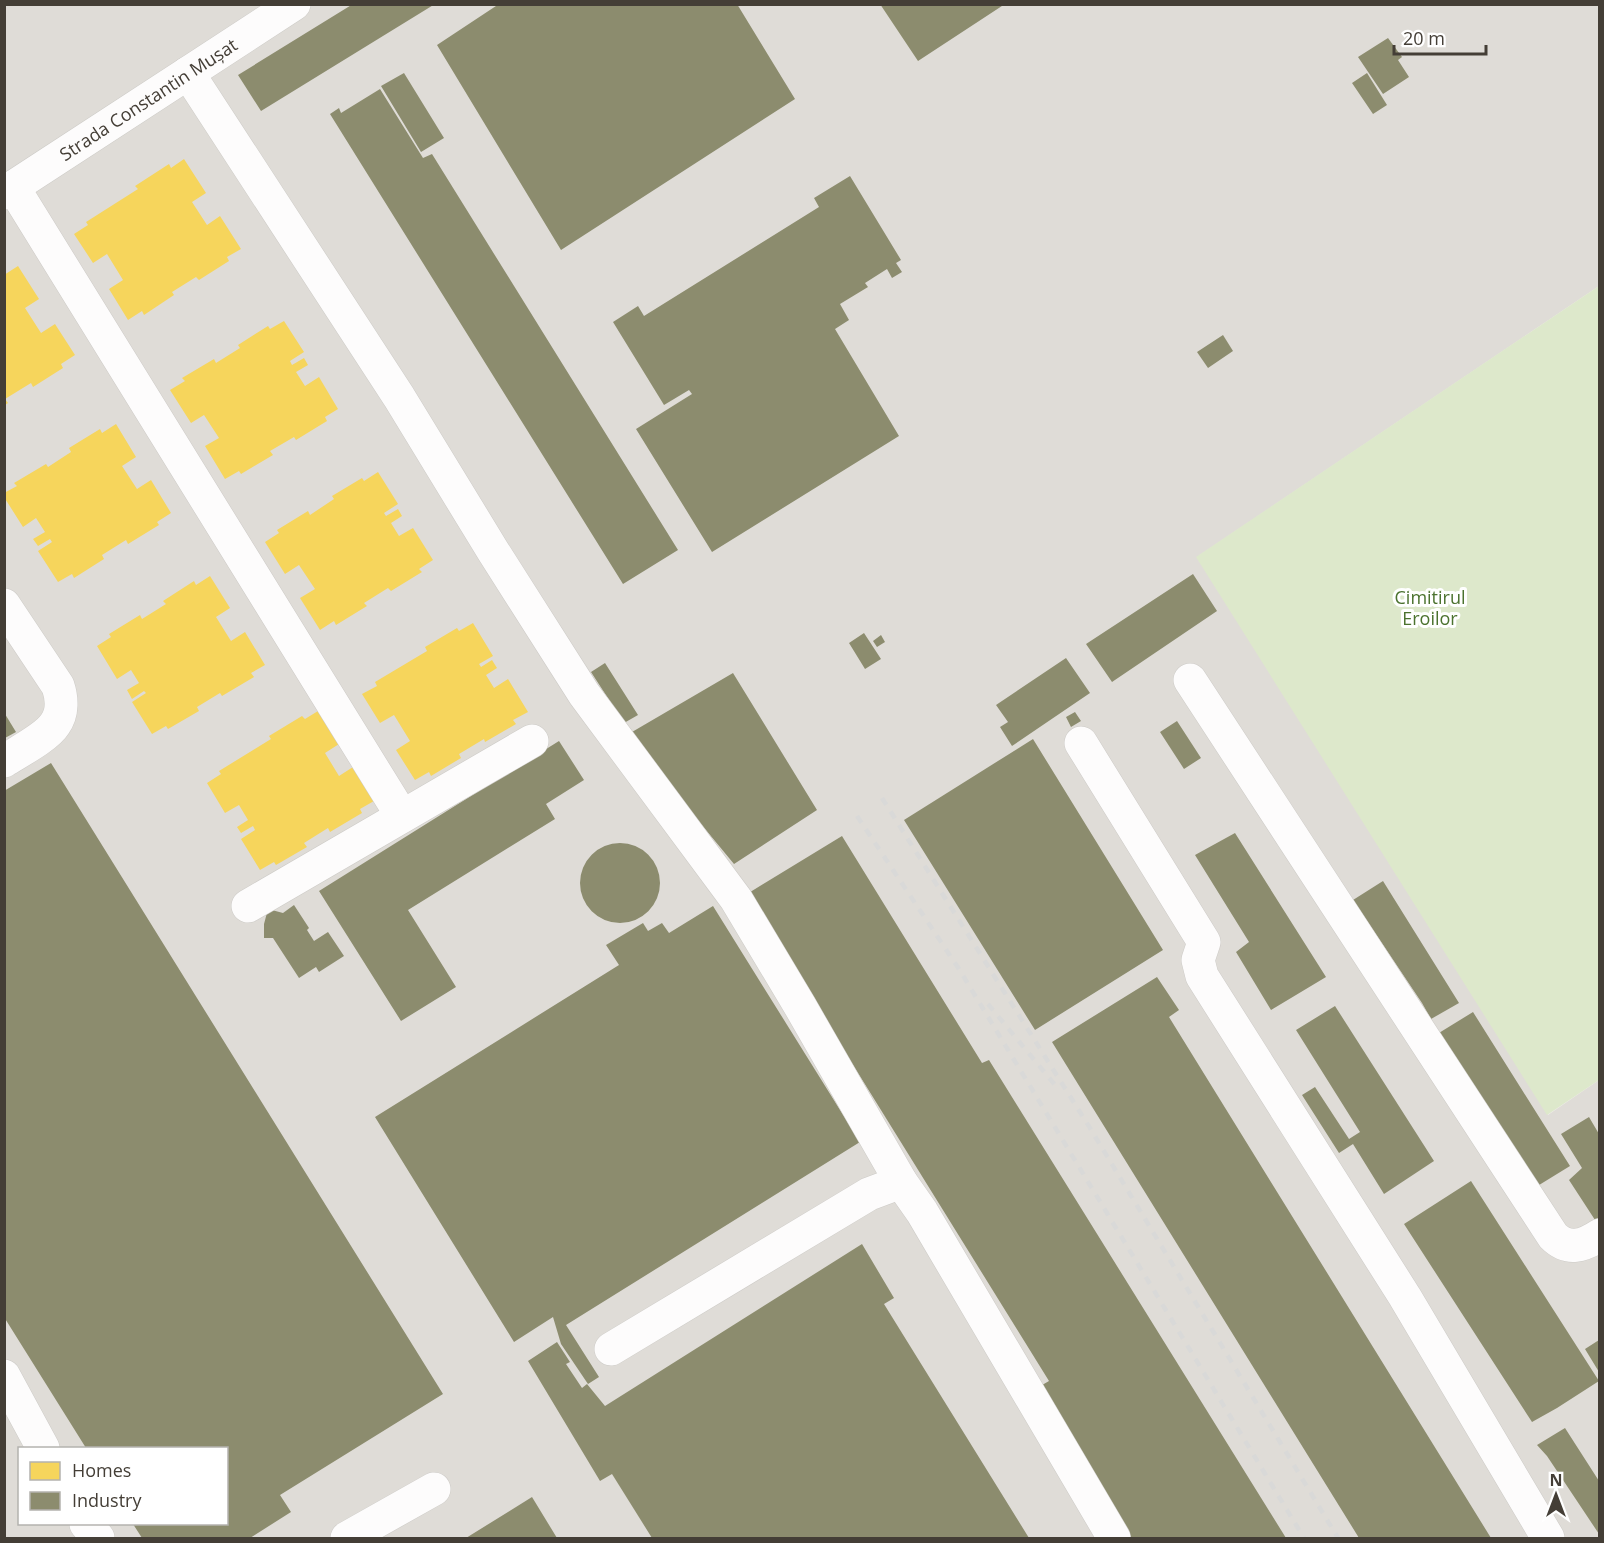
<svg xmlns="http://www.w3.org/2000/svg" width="1604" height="1543" viewBox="0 0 1604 1543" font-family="'Open Sans',sans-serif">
<rect width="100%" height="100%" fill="#efede9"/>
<path fill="#dfdcd7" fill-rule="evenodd" d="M 5,5 L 1599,5 L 1599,286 L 1197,557 L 1548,1115 L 1599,1080 L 1599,1538 L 5,1538 ZM 20,1448 L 226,1448 L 226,1524 L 20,1524 Z"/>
<path fill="#dde8cb" d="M 1599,286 L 1599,1080 L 1547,1115 L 1196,557 Z"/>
<path fill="#f6d55c" d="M 184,159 L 206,193 L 192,202 L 207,225 L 220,216 L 241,249 L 227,257 L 229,261 L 199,280 L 196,277 L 172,292 L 174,295 L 144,315 L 142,311 L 128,320 L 109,289 L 123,280 L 107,254 L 93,263 L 74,234 L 88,225 L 86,222 L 138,189 L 135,186 L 169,164 L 171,168 Z
M 18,266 L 39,299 L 25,308 L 41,333 L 55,324 L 75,355 L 61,364 L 63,368 L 33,387 L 31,383 L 5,399 L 8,403 L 5,405 L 4,275 Z
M 284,321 L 304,352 L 290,361 L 292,365 L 304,358 L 308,365 L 296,372 L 305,386 L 319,377 L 338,409 L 325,417 L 327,421 L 296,440 L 294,437 L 270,451 L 273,455 L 241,474 L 239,471 L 225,479 L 205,446 L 219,438 L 204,415 L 191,423 L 170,390 L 185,381 L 182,378 L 214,359 L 216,363 L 240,348 L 238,345 L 268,326 L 270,329 Z
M 116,424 L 136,457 L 122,466 L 137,489 L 151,480 L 171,513 L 157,522 L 159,525 L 128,544 L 126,540 L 102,555 L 104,559 L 74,578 L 72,574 L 58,582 L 38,551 L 52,542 L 50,539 L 38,546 L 33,539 L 45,532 L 36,518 L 23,527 L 4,497 L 4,493 L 17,486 L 14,483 L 46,464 L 48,467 L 71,452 L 69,448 L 100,429 L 102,433 Z
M 378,472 L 398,504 L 384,513 L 386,516 L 398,509 L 402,516 L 391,523 L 399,536 L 413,528 L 433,560 L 419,569 L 422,572 L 391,591 L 388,588 L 364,603 L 367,606 L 336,625 L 334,621 L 320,630 L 300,598 L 315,589 L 299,565 L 285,574 L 265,542 L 279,533 L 277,530 L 308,511 L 310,515 L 334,499 L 332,496 L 362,478 L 364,481 Z
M 210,576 L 230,608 L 216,617 L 231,641 L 245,632 L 265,665 L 251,673 L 254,677 L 222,696 L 220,693 L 197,707 L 199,711 L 168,729 L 166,726 L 152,734 L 132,702 L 146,693 L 144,691 L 132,699 L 127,690 L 139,683 L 131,670 L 117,679 L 97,646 L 111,637 L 109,634 L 140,615 L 142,619 L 166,604 L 163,601 L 194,581 L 196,585 Z
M 473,623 L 493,656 L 479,664 L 481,667 L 492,660 L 497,668 L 486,675 L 494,688 L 508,679 L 528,712 L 513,720 L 516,724 L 485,742 L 484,739 L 459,754 L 461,758 L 431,776 L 429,772 L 415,780 L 396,750 L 410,741 L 394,715 L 380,723 L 362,694 L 377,686 L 375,682 L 427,651 L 425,647 L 457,628 L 459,631 Z
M 318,711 L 339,744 L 325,753 L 339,776 L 353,767 L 374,801 L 360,809 L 362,813 L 330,832 L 328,828 L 304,843 L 307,847 L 276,865 L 274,862 L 260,870 L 241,839 L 255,830 L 253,826 L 241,833 L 237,827 L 248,820 L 239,805 L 225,813 L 207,783 L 221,774 L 219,771 L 271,739 L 269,736 L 302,716 L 305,719 Z"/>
<path fill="#8c8c6e" d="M 353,4 L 435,4 L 261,111 L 238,75 Z
M 499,4 L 737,4 L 795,99 L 561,250 L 437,45 Z
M 880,4 L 1005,4 L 918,61 Z
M 1388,38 L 1402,57 L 1398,60 L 1409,77 L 1383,94 L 1358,57 Z
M 404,73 L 444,138 L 421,152 L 381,86 Z
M 1367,73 L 1387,105 L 1373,114 L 1352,83 Z
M 380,89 L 423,158 L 432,154 L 678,550 L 623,584 L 330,114 L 339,108 L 341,113 Z
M 850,176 L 901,260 L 896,263 L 902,272 L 892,278 L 887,269 L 865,283 L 868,287 L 840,304 L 849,320 L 835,329 L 899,436 L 712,552 L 636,429 L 692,394 L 689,390 L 664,405 L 613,322 L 638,306 L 644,316 L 819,207 L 814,198 Z
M 1223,335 L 1233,351 L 1208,368 L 1197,352 Z
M 1193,574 L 1217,611 L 1112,682 L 1086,644 Z
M 864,633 L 881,659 L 865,669 L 849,643 Z
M 881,635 L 885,642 L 877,647 L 873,641 Z
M 1066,658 L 1090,693 L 1012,746 L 1000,727 L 1008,722 L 996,705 Z
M 605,663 L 638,715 L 624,723 L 591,672 Z
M 733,673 L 817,810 L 734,864 L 658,772 L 632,732 Z
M 1075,712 L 1081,721 L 1071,727 L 1066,717 Z
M 5,714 L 16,732 L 5,738 Z
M 1177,721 L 1201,758 L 1184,769 L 1160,732 Z
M 1033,739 L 1163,950 L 1035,1030 L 904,820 Z
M 559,741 L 584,780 L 546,804 L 555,819 L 408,910 L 456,987 L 401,1021 L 319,891 Z
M 51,763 L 443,1394 L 280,1495 L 291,1512 L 250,1538 L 142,1538 L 133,1524 L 226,1524 L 226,1448 L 86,1448 L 4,1317 L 4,791 Z
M 1235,833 L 1326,977 L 1271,1010 L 1236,952 L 1249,942 L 1195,855 Z
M 842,836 L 982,1063 L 989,1060 L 1286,1538 L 1130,1538 L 1037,1388 L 1049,1381 L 747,894 Z
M580 883a40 40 0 1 1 80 0a40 40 0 1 1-80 0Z
M 1383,881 L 1459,1003 L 1431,1019 L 1422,1003 L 1353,900 Z
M 294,905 L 309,928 L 307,930 L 314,941 L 328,932 L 344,956 L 319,972 L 316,967 L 299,978 L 273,938 L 264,938 L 264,924 L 268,909 L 283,913 Z
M 713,906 L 860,1142 L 566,1325 L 599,1377 L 588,1384 L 561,1344 L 553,1317 L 514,1342 L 375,1117 L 619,965 L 606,945 L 643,923 L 648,931 L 662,923 L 669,933 Z
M 1157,977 L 1179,1010 L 1169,1017 L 1491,1538 L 1359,1538 L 1052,1042 Z
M 1335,1006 L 1434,1161 L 1384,1194 L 1353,1144 L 1339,1153 L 1302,1095 L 1315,1087 L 1349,1139 L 1360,1132 L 1296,1030 Z
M 1473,1012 L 1570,1166 L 1531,1190 L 1434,1036 Z
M 1589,1117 L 1599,1134 L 1599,1222 L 1597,1223 L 1569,1180 L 1582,1168 L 1561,1134 Z
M 1471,1181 L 1599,1381 L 1557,1408 L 1532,1422 L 1404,1224 Z
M 862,1244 L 894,1298 L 884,1304 L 1029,1538 L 652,1538 L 612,1474 L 600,1481 L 528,1361 L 557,1342 L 570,1362 L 566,1364 L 582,1388 L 587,1384 L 605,1406 Z
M 1599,1340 L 1599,1372 L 1585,1349 Z
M 1565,1428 L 1599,1481 L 1599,1534 L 1547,1456 L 1537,1445 Z
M 532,1497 L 557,1538 L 466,1538 L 516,1507 Z"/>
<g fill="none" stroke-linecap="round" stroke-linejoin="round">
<g stroke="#cdcbc7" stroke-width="34">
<g id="minor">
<path d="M 188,73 L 399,397 L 493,551 L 584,694 L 736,899 L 800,1006 L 901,1182 L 922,1212 L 1114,1538"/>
<path d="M 13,187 L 402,816"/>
<path id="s1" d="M 4,193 L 294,4"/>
<path d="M 4,605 L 58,686 C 62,698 63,713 55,724 C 47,737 18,752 4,761"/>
<path d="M 1190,680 L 1553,1236 C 1568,1251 1583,1246 1600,1235"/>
<path d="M 1081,743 L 1204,942 L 1198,960 L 1202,976 L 1405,1297 L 1548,1538"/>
<path d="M 248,906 L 532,741"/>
<path d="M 611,1349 L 869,1194 L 901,1182"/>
<path d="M 4,1376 L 43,1448"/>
<path d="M 86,1524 L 98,1538"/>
<path d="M 347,1538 L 434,1489"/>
</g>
</g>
<use href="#minor" stroke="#fdfcfc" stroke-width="33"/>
<path stroke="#d9d9d8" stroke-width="4.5" stroke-dasharray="8 8" stroke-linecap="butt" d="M 882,798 L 1090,1128 L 1338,1538
M 857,816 L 959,969 L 1304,1538
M 988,1004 L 1055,1085"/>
</g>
<g text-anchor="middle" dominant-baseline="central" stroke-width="6" stroke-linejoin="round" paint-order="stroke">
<g font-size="18" fill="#443e36" stroke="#fff">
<text stroke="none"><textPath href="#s1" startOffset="172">Strada Constantin Mușat</textPath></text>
</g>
<g font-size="18" fill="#4b722e" stroke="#fff">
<text x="1430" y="597">Cimitirul<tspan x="1430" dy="21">Eroilor</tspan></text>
</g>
</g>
<rect width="1604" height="1543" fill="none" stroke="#443e36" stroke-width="12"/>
<rect x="18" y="1447" width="210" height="78" fill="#ffffff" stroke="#b4b2af" stroke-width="1.5"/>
<rect x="30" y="1462" width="30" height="18" fill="#f6d55c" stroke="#b4b2af" stroke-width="1.5"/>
<text x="72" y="1477" font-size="18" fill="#443e36">Homes</text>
<rect x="30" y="1492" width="30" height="18" fill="#8c8c6e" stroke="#b4b2af" stroke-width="1.5"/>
<text x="72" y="1507" font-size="18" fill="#443e36">Industry</text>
<g transform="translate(1556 1495)" stroke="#ffffff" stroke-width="4.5" paint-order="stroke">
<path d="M0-4.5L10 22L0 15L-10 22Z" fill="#443e36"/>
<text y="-9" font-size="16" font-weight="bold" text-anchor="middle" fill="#443e36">N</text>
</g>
<path d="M1394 45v9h92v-9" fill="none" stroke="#443e36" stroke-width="3"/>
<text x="1403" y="45" font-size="18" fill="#443e36" stroke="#ffffff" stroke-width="4.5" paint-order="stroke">20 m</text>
</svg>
